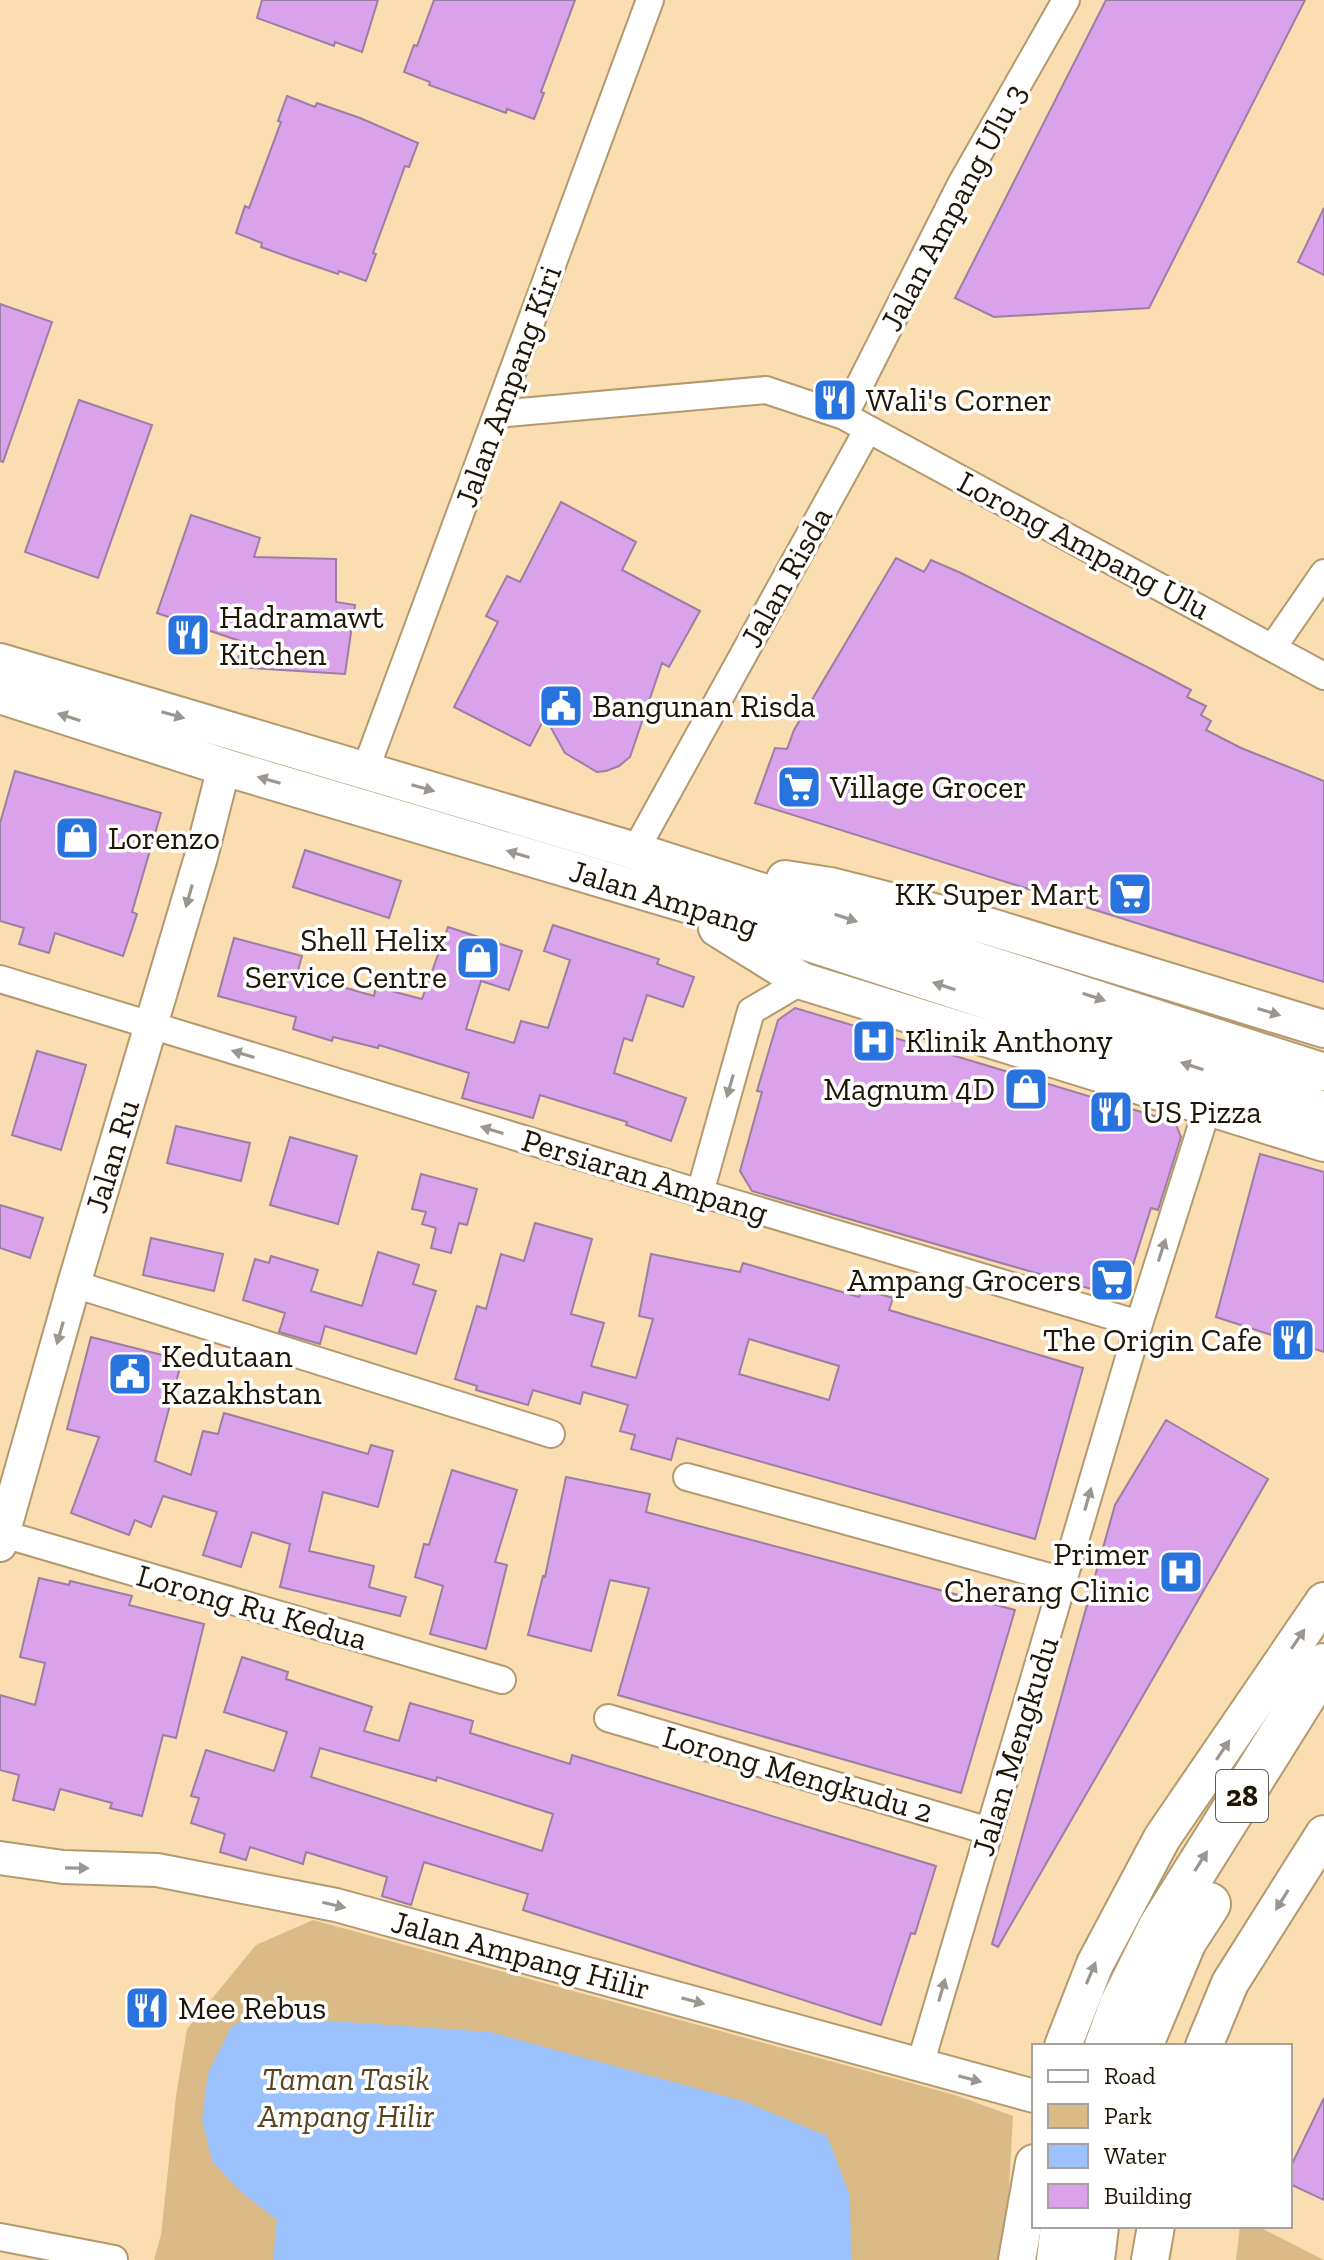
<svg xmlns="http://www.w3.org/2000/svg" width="1324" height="2260" viewBox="0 0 1324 2260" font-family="'Zilla Slab',serif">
<rect width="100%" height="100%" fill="#faddb0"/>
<path fill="#daba86" d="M 313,1920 L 955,2095 L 1013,2116 L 1005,2260 L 154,2260 L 161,2235 L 176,2096 L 187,2029 L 256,1945 Z
M 1240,2226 L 1257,2226 L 1324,2260 L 1236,2260 Z"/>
<path fill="#9cc2fd" d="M 271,2005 L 317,2020 L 490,2032 L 743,2101 L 827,2136 L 850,2196 L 851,2260 L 273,2260 L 277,2220 L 240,2191 L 212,2161 L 202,2119 L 208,2073 L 231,2027 Z"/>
<path fill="#daa2ea" stroke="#9c7ea4" stroke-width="2" fill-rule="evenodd" d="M 262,0 L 378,0 L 362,52 L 335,42 L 334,46 L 257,18 Z
M 434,0 L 575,0 L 541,92 L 544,93 L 534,119 L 507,109 L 506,113 L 429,85 L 430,82 L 404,72 L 414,45 L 417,46 Z
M 1106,0 L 1305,0 L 1149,308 L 994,317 L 955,298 Z
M 287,96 L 315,107 L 317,103 L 360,118 L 418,143 L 409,167 L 405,166 L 373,253 L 376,254 L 366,281 L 339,271 L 338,274 L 294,259 L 261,247 L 262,243 L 236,233 L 245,206 L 249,208 L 281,122 L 278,121 Z
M 1324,208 L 1324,275 L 1298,262 Z
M 0,304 L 52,322 L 3,462 L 0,461 Z
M 79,400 L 152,425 L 98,578 L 25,552 Z
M 561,502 L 636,542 L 622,570 L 700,611 L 669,667 L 662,663 L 630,757 L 619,766 L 606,771 L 597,772 L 565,753 L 545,717 L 530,746 L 454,707 L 498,622 L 486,616 L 507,576 L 520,582 Z
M 191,515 L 260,538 L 254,557 L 336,559 L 336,602 L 355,605 L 345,674 L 235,667 L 243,642 L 157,613 Z
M 896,558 L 924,572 L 931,560 L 961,573 L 1153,670 L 1191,690 L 1187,697 L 1206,706 L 1201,715 L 1211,721 L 1206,730 L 1241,748 L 1324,781 L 1324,982 L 755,803 L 775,748 L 787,749 L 794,730 Z
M 15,771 L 161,813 L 132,912 L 137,914 L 123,956 L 55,933 L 49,953 L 19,944 L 24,928 L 0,921 L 0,823 Z
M 305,850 L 401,881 L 389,918 L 293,887 Z
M 553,925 L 659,959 L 657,964 L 694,977 L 683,1007 L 647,995 L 632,1041 L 624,1038 L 614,1073 L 686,1098 L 671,1141 L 626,1125 L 627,1122 L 540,1095 L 533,1118 L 462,1098 L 469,1073 L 379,1045 L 378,1048 L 333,1037 L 332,1041 L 293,1029 L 296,1017 L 218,996 L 234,938 L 302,956 L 297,974 L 374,996 L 376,987 L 422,999 L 448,927 L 522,951 L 509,990 L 481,981 L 466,1029 L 514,1043 L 521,1021 L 548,1028 L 570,960 L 544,951 Z
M 795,1008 L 1175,1122 L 1181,1137 L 1158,1210 L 1151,1208 L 1127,1284 L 1105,1293 L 752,1191 L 740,1171 L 762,1092 L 757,1091 L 778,1020 Z
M 37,1051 L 86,1065 L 61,1150 L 12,1135 Z
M 176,1126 L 250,1143 L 241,1181 L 167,1163 Z
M 290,1137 L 357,1156 L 338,1224 L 270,1205 Z
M 1260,1154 L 1324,1172 L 1324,1352 L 1216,1317 Z
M 421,1174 L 477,1189 L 467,1225 L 459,1223 L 451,1253 L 431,1248 L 436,1228 L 422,1224 L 426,1212 L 412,1209 Z
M 0,1205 L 43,1218 L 30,1258 L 0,1248 Z
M 535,1223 L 592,1239 L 571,1314 L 604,1323 L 591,1366 L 636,1378 L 653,1319 L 639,1316 L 651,1254 L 740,1272 L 743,1263 L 859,1297 L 862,1289 L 893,1298 L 889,1310 L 1083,1368 L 1035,1539 L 677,1438 L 671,1460 L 631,1449 L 635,1435 L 620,1431 L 628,1405 L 583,1392 L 580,1404 L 533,1390 L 528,1405 L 476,1390 L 477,1386 L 455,1379 L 477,1306 L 486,1309 L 501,1254 L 524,1261 ZM 749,1339 L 839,1366 L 829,1400 L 739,1374 Z
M 151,1238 L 223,1254 L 214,1291 L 143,1275 Z
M 378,1252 L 419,1265 L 413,1284 L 436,1291 L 416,1354 L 325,1326 L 320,1344 L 279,1332 L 285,1313 L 243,1300 L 255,1259 L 269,1263 L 271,1256 L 318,1270 L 311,1291 L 362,1306 Z
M 91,1337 L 182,1360 L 155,1461 L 191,1475 L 203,1431 L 218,1434 L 224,1413 L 368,1454 L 371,1445 L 393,1451 L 378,1507 L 323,1492 L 309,1551 L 374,1566 L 369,1587 L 406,1597 L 400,1616 L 280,1587 L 290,1544 L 252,1532 L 241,1567 L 203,1555 L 217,1512 L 163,1496 L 151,1527 L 135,1520 L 129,1535 L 71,1513 L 99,1437 L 67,1429 Z
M 1166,1420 L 1268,1479 L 998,1947 L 992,1944 L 1115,1505 Z
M 452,1470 L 517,1490 L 495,1562 L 507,1565 L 486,1649 L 430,1634 L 443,1586 L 415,1577 L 424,1544 L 429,1545 Z
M 566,1477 L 650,1494 L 646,1512 L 1015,1610 L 961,1793 L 618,1695 L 649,1588 L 610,1580 L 591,1651 L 528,1635 L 543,1576 L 545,1577 Z
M 39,1578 L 69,1585 L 70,1581 L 132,1596 L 129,1605 L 204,1624 L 176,1738 L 163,1735 L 142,1816 L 110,1808 L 112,1803 L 60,1789 L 54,1810 L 13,1800 L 19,1775 L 0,1770 L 0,1695 L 35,1705 L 45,1663 L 20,1657 Z
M 242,1657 L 288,1672 L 286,1679 L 372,1707 L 364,1731 L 399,1741 L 410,1703 L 473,1721 L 470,1733 L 570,1764 L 572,1755 L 936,1866 L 915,1934 L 911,1933 L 881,2025 L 523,1910 L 528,1894 L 424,1862 L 411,1905 L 382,1896 L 387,1877 L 306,1852 L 303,1864 L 250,1847 L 246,1860 L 220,1852 L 225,1834 L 191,1823 L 199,1798 L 191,1796 L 206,1750 L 274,1771 L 287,1732 L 224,1712 ZM 320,1748 L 436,1781 L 437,1777 L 553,1814 L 542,1851 L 311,1777 Z
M 1324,2098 L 1324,2200 L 1290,2184 L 1290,2168 Z"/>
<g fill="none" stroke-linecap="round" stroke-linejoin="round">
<g stroke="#b4996f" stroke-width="30">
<path id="minor" d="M 497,414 L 766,390 L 844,416 L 1324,676
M 844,416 L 960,186 L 1066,0
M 1273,647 L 1324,573
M 365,771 L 650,0
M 635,851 L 868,429
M 0,979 L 700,1193 L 1139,1324
M 700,1193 L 751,1011 L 802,981
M 74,1284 L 551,1434
M 687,1477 L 1064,1581
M 0,1533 L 502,1680
M 608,1718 L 989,1831
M 920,2065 L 1139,1324 L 1208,1106
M 0,2237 L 114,2259"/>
</g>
<g stroke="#b4996f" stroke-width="36">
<path id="tertiary" d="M 0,1545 L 74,1284 L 201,857 L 224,767
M 0,1858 L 63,1867 L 157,1870 L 336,1905 L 1034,2096"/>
</g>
<g stroke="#b4996f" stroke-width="40">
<path id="secondary" d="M 0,662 L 635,851 L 1324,1072
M 0,695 L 224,767 L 717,913 L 1324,1110
M 785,879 L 830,886 L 981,924 L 1324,1029
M 717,928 L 802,981 L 1324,1143
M 1063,2046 L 1095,1964 L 1162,1838 L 1324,1601
M 1204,2046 L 1230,1983 L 1324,1834
M 1017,2260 L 1034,2163
M 1150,2260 L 1156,2226"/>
</g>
<g stroke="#b4996f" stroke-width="46">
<path id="trunk" d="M 1106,2046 L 1121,2005 L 1160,1927 L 1324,1665
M 1141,2046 L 1185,1941 L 1209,1904
M 1058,2260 L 1062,2226
M 1093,2260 L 1097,2226"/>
</g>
<use href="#minor" stroke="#fff" stroke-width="26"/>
<use href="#tertiary" stroke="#fff" stroke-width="32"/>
<use href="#secondary" stroke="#fff" stroke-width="36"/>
<use href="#trunk" stroke="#fff" stroke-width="42"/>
</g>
<defs><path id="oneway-solid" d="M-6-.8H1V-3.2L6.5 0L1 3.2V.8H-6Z" transform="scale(2)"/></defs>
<g fill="#9b968f">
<use href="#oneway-solid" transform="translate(173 715) rotate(16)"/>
<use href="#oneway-solid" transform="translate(69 717) rotate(-162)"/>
<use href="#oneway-solid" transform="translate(269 780) rotate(-164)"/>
<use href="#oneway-solid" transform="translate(423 788) rotate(16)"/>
<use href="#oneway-solid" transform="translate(518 854) rotate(-163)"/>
<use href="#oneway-solid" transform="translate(189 896) rotate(106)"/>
<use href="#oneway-solid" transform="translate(846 918) rotate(18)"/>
<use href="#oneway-solid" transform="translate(944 986) rotate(-162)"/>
<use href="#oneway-solid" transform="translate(1094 997) rotate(18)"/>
<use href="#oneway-solid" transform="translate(1269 1012) rotate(17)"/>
<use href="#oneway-solid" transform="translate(243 1054) rotate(-163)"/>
<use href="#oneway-solid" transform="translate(1192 1066) rotate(-162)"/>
<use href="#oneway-solid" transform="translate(730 1086) rotate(106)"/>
<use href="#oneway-solid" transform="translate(492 1130) rotate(-163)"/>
<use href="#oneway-solid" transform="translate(1162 1250) rotate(-72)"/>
<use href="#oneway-solid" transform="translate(60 1333) rotate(106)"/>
<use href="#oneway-solid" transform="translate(1088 1499) rotate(-74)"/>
<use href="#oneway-solid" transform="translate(1298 1639) rotate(-56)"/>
<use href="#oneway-solid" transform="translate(1223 1750) rotate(-56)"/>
<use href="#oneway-solid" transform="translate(1201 1861) rotate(-58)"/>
<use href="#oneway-solid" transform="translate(77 1868) rotate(1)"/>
<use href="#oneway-solid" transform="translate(1282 1900) rotate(122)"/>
<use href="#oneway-solid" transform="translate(334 1905) rotate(13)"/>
<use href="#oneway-solid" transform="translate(1091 1973) rotate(-67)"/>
<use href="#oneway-solid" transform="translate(942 1990) rotate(-74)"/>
<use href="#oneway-solid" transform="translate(693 2001) rotate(15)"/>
<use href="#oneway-solid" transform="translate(970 2079) rotate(15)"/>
</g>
<defs>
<g id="restaurant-square" transform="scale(2.3)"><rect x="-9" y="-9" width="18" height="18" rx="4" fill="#2973df" stroke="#fff"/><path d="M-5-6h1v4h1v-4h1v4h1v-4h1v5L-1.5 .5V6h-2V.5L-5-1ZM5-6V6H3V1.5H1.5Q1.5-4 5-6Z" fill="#fff"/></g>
<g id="civic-square" transform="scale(2.3)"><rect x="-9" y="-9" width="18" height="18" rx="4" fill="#2973df" stroke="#fff"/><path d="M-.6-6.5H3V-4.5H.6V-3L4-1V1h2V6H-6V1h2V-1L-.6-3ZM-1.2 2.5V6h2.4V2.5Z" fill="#fff"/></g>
<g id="supermarket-square" transform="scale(2.3)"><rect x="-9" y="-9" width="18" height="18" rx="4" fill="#2973df" stroke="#fff"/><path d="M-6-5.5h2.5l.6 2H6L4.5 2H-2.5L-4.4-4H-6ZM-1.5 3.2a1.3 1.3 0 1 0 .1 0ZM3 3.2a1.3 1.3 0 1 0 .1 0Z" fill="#fff"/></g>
<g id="shop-square" transform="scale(2.3)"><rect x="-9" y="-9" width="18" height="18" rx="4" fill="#2973df" stroke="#fff"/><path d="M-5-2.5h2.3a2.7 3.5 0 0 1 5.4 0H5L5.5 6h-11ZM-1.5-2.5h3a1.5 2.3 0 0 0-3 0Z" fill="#fff"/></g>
<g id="hospital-square" transform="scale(2.3)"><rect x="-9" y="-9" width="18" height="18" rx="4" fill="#2973df" stroke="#fff"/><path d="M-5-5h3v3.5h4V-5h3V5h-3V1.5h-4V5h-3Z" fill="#fff"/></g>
</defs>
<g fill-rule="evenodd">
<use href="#restaurant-square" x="835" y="400"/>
<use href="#restaurant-square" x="188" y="635"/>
<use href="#civic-square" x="561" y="706"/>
<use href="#supermarket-square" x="799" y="787"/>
<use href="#shop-square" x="77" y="838"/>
<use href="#supermarket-square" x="1130" y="894"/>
<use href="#shop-square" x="478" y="958"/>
<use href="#hospital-square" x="874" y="1041"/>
<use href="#shop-square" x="1026" y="1089"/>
<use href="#restaurant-square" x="1111" y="1112"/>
<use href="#supermarket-square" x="1112" y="1280"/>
<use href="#restaurant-square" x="1293" y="1340"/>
<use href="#civic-square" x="130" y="1374"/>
<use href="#hospital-square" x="1181" y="1572"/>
<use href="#restaurant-square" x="147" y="2008"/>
</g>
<g text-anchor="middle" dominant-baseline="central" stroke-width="7" stroke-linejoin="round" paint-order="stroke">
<rect fill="#fff" stroke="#635c51" stroke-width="2" x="1216" y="1770" width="52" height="52" rx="6"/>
<g font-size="30" font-weight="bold" fill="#201606">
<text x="1242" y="1796">28</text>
</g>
<g font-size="32" fill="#201606" stroke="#fff">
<text transform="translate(953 207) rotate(-62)">Jalan Ampang Ulu 3</text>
<text transform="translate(508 386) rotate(-70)">Jalan Ampang Kiri</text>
<text transform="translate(1084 545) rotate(28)">Lorong Ampang Ulu</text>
<text transform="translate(786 577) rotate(-61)">Jalan Risda</text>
<text transform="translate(664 898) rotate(17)">Jalan Ampang</text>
<text transform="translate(112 1156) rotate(-73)">Jalan Ru</text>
<text transform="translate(645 1176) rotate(17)">Persiaran Ampang</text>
<text transform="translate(252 1607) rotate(16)">Lorong Ru Kedua</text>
<text transform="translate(1015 1746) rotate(-73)">Jalan Mengkudu</text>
<text transform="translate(798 1774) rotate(16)">Lorong Mengkudu 2</text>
<text transform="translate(521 1955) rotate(15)">Jalan Ampang Hilir</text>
</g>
<g font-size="32" fill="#201606" stroke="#fff" text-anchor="start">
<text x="866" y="400">Wali's Corner</text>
<text x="219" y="617">Hadramawt<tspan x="219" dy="37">Kitchen</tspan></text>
<text x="592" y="706">Bangunan Risda</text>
<text x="830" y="787">Village Grocer</text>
<text x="108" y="838">Lorenzo</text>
<text x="1099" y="894" text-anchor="end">KK Super Mart</text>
<text x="447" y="940" text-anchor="end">Shell Helix<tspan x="447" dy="37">Service Centre</tspan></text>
<text x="905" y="1041">Klinik Anthony</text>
<text x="995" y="1089" text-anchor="end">Magnum 4D</text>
<text x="1142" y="1112">US Pizza</text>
<text x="1081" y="1280" text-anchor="end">Ampang Grocers</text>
<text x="1262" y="1340" text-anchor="end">The Origin Cafe</text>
<text x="161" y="1356">Kedutaan<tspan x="161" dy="37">Kazakhstan</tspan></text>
<text x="1150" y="1554" text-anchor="end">Primer<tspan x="1150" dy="37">Cherang Clinic</tspan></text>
<text x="178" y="2008">Mee Rebus</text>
</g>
<g font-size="32" font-style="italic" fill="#594420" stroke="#fff">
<text x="346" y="2079">Taman Tasik<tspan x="346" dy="37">Ampang Hilir</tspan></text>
</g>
</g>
<rect x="1032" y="2044" width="260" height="184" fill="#ffffff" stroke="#a6a29b" stroke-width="2"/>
<rect x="1048" y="2070" width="40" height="12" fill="#ffffff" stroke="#a6a29b" stroke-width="2"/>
<text x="1104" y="2084" font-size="24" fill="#201606">Road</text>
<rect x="1048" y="2104" width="40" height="24" fill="#daba86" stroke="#a6a29b" stroke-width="2"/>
<text x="1104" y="2124" font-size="24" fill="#201606">Park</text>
<rect x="1048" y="2144" width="40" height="24" fill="#9cc2fd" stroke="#a6a29b" stroke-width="2"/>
<text x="1104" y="2164" font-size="24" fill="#201606">Water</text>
<rect x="1048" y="2184" width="40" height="24" fill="#daa2ea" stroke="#a6a29b" stroke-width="2"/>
<text x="1104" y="2204" font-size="24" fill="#201606">Building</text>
</svg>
